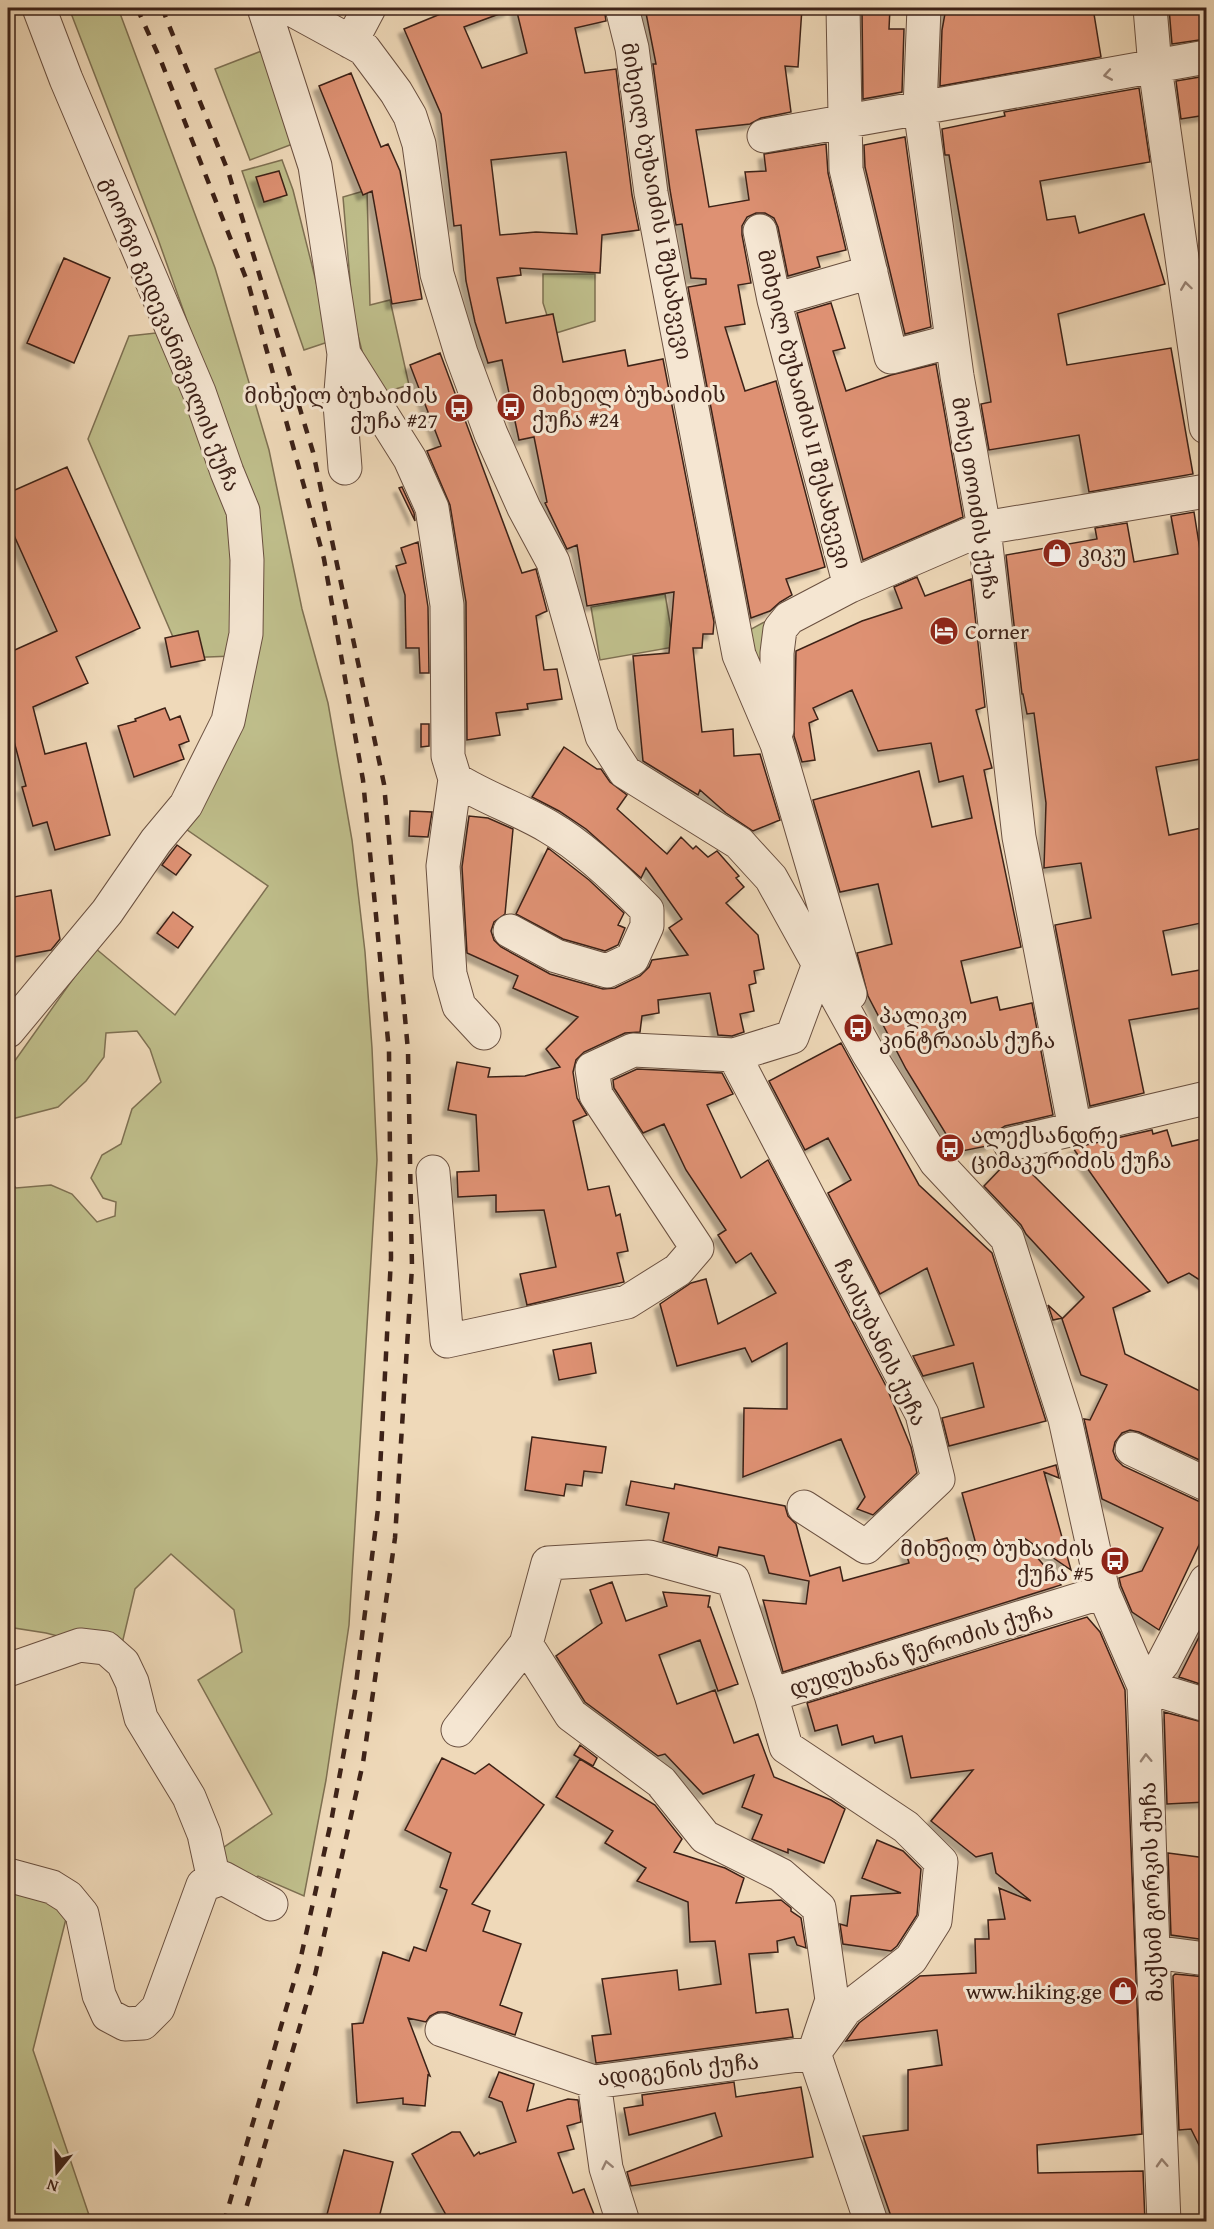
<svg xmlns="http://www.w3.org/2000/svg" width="1214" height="2229" viewBox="0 0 1214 2229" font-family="'Gentium Book Plus','Noto Serif Georgian',serif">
<defs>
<filter id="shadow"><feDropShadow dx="-5.5" dy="5.5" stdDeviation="1.5" flood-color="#0004"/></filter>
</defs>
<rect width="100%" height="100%" fill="#efd9b9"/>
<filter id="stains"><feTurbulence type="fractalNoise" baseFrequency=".00333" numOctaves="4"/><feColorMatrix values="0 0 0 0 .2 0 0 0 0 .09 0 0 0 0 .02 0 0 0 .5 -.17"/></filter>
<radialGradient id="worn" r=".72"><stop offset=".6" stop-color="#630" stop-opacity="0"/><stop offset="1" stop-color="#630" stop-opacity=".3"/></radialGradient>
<path fill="#bfbe8b" stroke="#7e7052" stroke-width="1.5" d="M 69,8 L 118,8 L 215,268 L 269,450 L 302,609 L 328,703 L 352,840 L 365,952 L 372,1048 L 377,1160 L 349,1625 L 326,1780 L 304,1896 L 258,1876 L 236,1893 L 214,1854 L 272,1814 L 198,1680 L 242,1652 L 234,1610 L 171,1554 L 135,1589 L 122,1644 L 73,1640 L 46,1633 L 8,1627 L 8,1179 L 16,1188 L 51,1185 L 72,1194 L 97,1222 L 115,1216 L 116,1202 L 103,1198 L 91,1178 L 102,1155 L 121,1144 L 132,1109 L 161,1082 L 150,1049 L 137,1031 L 106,1033 L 104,1057 L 86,1081 L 58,1107 L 8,1120 L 8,1067 L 14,1062 L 95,948 L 175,1015 L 268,886 L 183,827 L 242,699 L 246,487 L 158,239 Z
M 264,50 L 298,142 L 250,160 L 215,69 Z
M 282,160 L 293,190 L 331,341 L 304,350 L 242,171 Z
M 367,190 L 370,305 L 390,300 L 409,385 L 382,393 L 363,355 L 353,316 L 343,197 Z
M 543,274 L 595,274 L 595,321 L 553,334 L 543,303 Z
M 165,332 L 237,526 L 233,656 L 182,658 L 88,439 L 129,336 Z
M 665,594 L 674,647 L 600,660 L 591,607 Z
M 781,613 L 769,714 L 744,633 Z
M 8,1885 L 70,1903 L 33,2050 L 91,2221 L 8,2221 Z"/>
<path fill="#de9173" stroke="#3d2218" stroke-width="1.5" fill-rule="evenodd" filter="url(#shadow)" d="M 455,8 L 509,8 L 510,10 L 464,27 L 482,68 L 527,53 L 516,8 L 604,8 L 606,21 L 575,28 L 585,73 L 616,69 L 632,195 L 639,230 L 602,235 L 600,273 L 520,268 L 521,275 L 497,278 L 506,323 L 553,314 L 563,362 L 625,350 L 628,366 L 663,359 L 714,622 L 713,634 L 703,634 L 702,648 L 693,648 L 702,732 L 733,729 L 734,756 L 760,754 L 780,820 L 753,831 L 726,813 L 700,790 L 698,795 L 643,761 L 633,656 L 669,653 L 674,592 L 587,606 L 577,545 L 567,549 L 545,503 L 547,502 L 534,437 L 519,440 L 502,360 L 488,363 L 475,322 L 466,281 L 461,225 L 454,226 L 441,114 L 404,29 ZM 566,152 L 577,234 L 536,232 L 500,235 L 491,160 Z
M 645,8 L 802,8 L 798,67 L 785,66 L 791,112 L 761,118 L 750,124 L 696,130 L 709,207 L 749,200 L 745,172 L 766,171 L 764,154 L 826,144 L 828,173 L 846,250 L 817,257 L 820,267 L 788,276 L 778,227 L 774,218 L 765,213 L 756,213 L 747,217 L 742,226 L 742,235 L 751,283 L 738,285 L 745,324 L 725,327 L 745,391 L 776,381 L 825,567 L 786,579 L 792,595 L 780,602 L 770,611 L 751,618 L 688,287 L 706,284 L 706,279 L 691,278 L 682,224 L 676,225 L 670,190 L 653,64 L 656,64 Z
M 862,8 L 890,8 L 889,29 L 904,29 L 902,92 L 863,99 Z
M 946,8 L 1093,8 L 1101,57 L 940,86 L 942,30 Z
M 1169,8 L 1206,8 L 1206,39 L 1172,44 Z
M 351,73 L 381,147 L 388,144 L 400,171 L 422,299 L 392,304 L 372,191 L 363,195 L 319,86 Z
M 1206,76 L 1206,115 L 1181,119 L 1176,81 Z
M 1139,88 L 1150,162 L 1040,181 L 1047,220 L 1075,216 L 1079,233 L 1144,214 L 1165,284 L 1058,314 L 1067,365 L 1171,348 L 1193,474 L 1089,492 L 1079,435 L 989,450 L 981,404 L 991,402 L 990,395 L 949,155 L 945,155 L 942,129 L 1005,116 L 1004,112 Z
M 905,137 L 931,327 L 905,334 L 865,167 L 864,145 Z
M 279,171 L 287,195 L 264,202 L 256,177 Z
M 64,258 L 110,278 L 74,363 L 27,343 Z
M 831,303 L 845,348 L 833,351 L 846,391 L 891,375 L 936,364 L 963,517 L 863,560 L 797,313 Z
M 440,353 L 522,573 L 536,569 L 547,611 L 536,616 L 544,670 L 557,669 L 562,699 L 527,704 L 528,709 L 496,713 L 500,735 L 467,740 L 466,602 L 450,505 L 427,451 L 441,446 L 410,365 Z
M 67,467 L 140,628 L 76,657 L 88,683 L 33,707 L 45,754 L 86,743 L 110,835 L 55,850 L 47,822 L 33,826 L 22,787 L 26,786 L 8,719 L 8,653 L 57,631 L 8,522 L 8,493 Z
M 402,487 L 414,513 L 415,521 L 399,488 Z
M 1194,512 L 1206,588 L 1206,758 L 1156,767 L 1169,835 L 1206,827 L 1206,922 L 1163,931 L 1172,975 L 1206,969 L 1206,1007 L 1129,1020 L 1144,1093 L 1090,1106 L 1055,925 L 1091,918 L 1081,863 L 1044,868 L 1046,803 L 1034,713 L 1027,714 L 1023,694 L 1022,694 L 1006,555 L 1097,539 L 1095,528 L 1127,523 L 1134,562 L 1178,554 L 1171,516 Z
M 418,542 L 428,607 L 429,673 L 420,673 L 419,648 L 406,648 L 405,595 L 396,566 L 406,563 L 401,548 Z
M 917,577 L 925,596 L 971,579 L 985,707 L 976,710 L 992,768 L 984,770 L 1021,947 L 961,961 L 971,1003 L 997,997 L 1000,1010 L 1032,1003 L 1053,1115 L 1005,1126 L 997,1131 L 992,1138 L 992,1145 L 957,1152 L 906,1069 L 868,996 L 857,953 L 892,944 L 878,884 L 840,892 L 813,800 L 919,771 L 932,827 L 972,818 L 963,776 L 939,782 L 931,743 L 878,751 L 852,690 L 813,708 L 818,719 L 809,723 L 815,760 L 802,762 L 794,736 L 796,651 L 862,621 L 902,608 L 894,587 Z
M 198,631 L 205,660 L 171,667 L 165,638 Z
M 165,708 L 170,720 L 180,716 L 189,741 L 179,745 L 184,759 L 134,777 L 118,726 L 136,721 L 135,719 Z
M 421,724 L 429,724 L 429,746 L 421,747 Z
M 564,747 L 597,769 L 601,769 L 610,782 L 627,795 L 617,809 L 667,854 L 681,837 L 693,849 L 696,846 L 708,857 L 717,851 L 739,876 L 736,878 L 744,887 L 726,903 L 758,935 L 764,969 L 754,971 L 756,983 L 749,985 L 754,1011 L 740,1014 L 744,1032 L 732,1036 L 718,1035 L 710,993 L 658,1000 L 659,1013 L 642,1016 L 640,1032 L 625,1033 L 584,1052 L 576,1060 L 573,1072 L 577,1098 L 587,1115 L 573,1121 L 588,1190 L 609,1186 L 616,1216 L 620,1214 L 628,1251 L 617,1253 L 624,1282 L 527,1305 L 520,1274 L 556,1267 L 544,1210 L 496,1212 L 496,1195 L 458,1197 L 457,1172 L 479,1171 L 476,1115 L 448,1110 L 457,1062 L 490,1068 L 488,1077 L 525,1076 L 560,1067 L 546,1049 L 578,1017 L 513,988 L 518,976 L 467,953 L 462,867 L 469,816 L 488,818 L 513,829 L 505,914 L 494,922 L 491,931 L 494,940 L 501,947 L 550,974 L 603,989 L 615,988 L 640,976 L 649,967 L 652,960 L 688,955 L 669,928 L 682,919 L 646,868 L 641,878 L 586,829 L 559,811 L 532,797 Z
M 410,811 L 432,812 L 428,837 L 409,836 Z
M 177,845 L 191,855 L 176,875 L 162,865 Z
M 548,848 L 589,880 L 624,913 L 618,925 L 625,928 L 618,945 L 605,951 L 563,939 L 516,914 Z
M 51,890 L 60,939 L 51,950 L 8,958 L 8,898 Z
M 173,912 L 193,927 L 178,948 L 157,933 Z
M 841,1043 L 919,1185 L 992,1253 L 1046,1421 L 949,1446 L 942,1418 L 984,1407 L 973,1363 L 923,1376 L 913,1356 L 954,1345 L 927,1268 L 880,1294 L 828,1193 L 851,1180 L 828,1138 L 805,1150 L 769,1081 Z
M 637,1069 L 722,1073 L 733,1094 L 707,1105 L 741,1178 L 768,1160 L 886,1386 L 911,1447 L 917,1473 L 873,1515 L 857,1509 L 865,1497 L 841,1439 L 743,1477 L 744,1408 L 787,1409 L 787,1343 L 752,1362 L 745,1348 L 677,1366 L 660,1304 L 691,1283 L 706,1279 L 718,1324 L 776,1293 L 751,1253 L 736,1263 L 718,1235 L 726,1230 L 686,1170 L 664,1124 L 643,1133 L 614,1088 L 613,1080 Z
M 1152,1130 L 1153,1134 L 1167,1130 L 1172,1146 L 1206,1138 L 1206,1284 L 1189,1273 L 1168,1283 L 1073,1148 Z
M 1019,1161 L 1150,1291 L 1113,1308 L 1125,1354 L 1206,1394 L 1206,1463 L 1139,1432 L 1130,1430 L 1122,1433 L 1115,1442 L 1113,1451 L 1116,1459 L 1123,1466 L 1198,1501 L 1206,1503 L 1206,1530 L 1159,1630 L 1132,1612 L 1121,1586 L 1119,1578 L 1142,1571 L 1163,1528 L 1102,1499 L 1084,1419 L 1090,1420 L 1107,1385 L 1081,1375 L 1062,1319 L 1084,1297 L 1026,1234 L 1021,1225 L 984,1186 L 1007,1162 Z
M 1048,1305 L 1062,1318 L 1053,1320 Z
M 591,1343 L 596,1373 L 559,1380 L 553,1350 Z
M 532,1437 L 606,1447 L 602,1473 L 584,1471 L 582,1486 L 566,1484 L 564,1496 L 525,1490 Z
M 1056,1465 L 1059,1478 L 1044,1472 L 1071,1570 L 1024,1538 L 1022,1540 L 1061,1585 L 783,1672 L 763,1600 L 806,1604 L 809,1581 L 769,1573 L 764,1556 L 719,1547 L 717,1556 L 663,1541 L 669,1513 L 626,1505 L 631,1481 L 674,1489 L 675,1484 L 785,1506 L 788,1516 L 796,1524 L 810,1576 L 840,1567 L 843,1581 L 909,1563 L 905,1549 L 947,1538 L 955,1555 L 977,1548 L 962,1493 Z
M 612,1582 L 626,1621 L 667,1606 L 663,1592 L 710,1596 L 708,1607 L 710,1607 L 738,1684 L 718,1691 L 700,1640 L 659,1655 L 677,1704 L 715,1690 L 734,1743 L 758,1734 L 774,1777 L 831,1800 L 845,1809 L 824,1863 L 788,1849 L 788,1853 L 752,1839 L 762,1815 L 742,1807 L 754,1775 L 703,1794 L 665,1754 L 658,1756 L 585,1702 L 556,1656 L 602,1623 L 590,1590 Z
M 1087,1617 L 1100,1632 L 1125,1690 L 1142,2134 L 1037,2145 L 1038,2173 L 1143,2171 L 1145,2222 L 893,2222 L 863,2136 L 908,2130 L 908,2070 L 942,2065 L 937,2030 L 846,2041 L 859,2023 L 920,1976 L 976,1973 L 975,1939 L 989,1939 L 988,1920 L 1005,1919 L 999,1888 L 1031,1901 L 996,1873 L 992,1853 L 976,1857 L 931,1821 L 973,1770 L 911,1778 L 902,1736 L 875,1743 L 873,1736 L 842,1745 L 837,1725 L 815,1731 L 807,1703 Z
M 1206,1623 L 1206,1686 L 1179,1677 Z
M 1164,1712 L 1206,1723 L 1206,1802 L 1167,1804 Z
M 580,1745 L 597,1758 L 593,1766 L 574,1755 Z
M 442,1758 L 475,1774 L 489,1764 L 544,1805 L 472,1904 L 490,1911 L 483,1931 L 521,1944 L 500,2005 L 522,2013 L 515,2035 L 447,2012 L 438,2012 L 430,2016 L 426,2022 L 408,2018 L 430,2076 L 428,2075 L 425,2106 L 403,2104 L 403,2098 L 357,2103 L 352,2024 L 363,2023 L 383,1952 L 409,1961 L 414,1947 L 426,1951 L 447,1890 L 440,1887 L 451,1853 L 405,1830 Z
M 580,1759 L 655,1805 L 682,1839 L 674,1852 L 725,1868 L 744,1878 L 736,1903 L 781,1900 L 791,1908 L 791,1911 L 801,1918 L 806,1948 L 797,1945 L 794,1937 L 777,1941 L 778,1952 L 749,1954 L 756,2013 L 788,2009 L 793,2037 L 596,2063 L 592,2036 L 611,2034 L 602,1979 L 677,1970 L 679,1990 L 721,1984 L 715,1941 L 690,1942 L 688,1902 L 637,1881 L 646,1868 L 605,1843 L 613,1831 L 556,1797 Z
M 877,1840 L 903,1851 L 921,1869 L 917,1915 L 897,1946 L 891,1951 L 843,1944 L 840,1924 L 847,1926 L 851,1896 L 901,1893 L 862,1878 Z
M 1168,1853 L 1206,1858 L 1206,1940 L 1171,1935 Z
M 1175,1974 L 1206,1977 L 1206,2159 L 1191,2129 L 1179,2130 L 1173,1976 Z
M 499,2072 L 534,2084 L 527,2111 L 568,2099 L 578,2100 L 581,2122 L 567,2126 L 574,2149 L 558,2153 L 573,2193 L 584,2189 L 597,2222 L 450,2222 L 412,2154 L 452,2132 L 460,2132 L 474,2156 L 479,2152 L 480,2154 L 516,2142 L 502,2102 L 489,2097 Z
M 734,2082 L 736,2097 L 801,2087 L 813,2157 L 631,2186 L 627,2172 L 722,2136 L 715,2113 L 629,2135 L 624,2108 L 643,2105 L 642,2095 Z
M 344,2150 L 393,2162 L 378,2222 L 325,2222 Z"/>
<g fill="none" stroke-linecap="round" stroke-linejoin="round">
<g stroke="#6a5040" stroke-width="35">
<path id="minor" d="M 264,8 L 315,166 L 344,354 L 410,459 L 432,508 L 447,605 L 448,756 L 455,779 C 485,798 519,809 549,827 C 585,848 619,881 647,910 L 647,926 L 632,959 L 607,971 L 556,956 L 510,931
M 289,8 L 364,49 L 396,92 L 410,116 L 419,144 L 437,274 L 461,353 L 491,434 L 524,508 L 553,562 L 602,736 L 625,772 L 739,843 L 771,878 L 868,1053 L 936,1162 L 1007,1238 L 1065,1419 L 1103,1592 L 1144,1686 L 1153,1952 L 1164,2222
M 622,8 L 632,48 L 651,193 L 739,655 L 777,744 L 850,994
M 843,8 L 846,169 L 891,357 L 952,341
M 924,8 L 920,108 L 957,376 L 984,528 L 1019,837 L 1075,1129
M 1150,8 L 1155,67 L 1206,427
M 351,42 L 369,8
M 764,136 L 1206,57
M 760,231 L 774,300 L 850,586
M 774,300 L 871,272
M 344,354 L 340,404 L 345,468
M 777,730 L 777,653 L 780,629 L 789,618 L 850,586 L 984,528 L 1206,491
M 455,779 L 443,866 L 450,974 L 459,1006 L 484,1033
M 8,1031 L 107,912 L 156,841 L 186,805 L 228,721 L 246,634 L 247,560 L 243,511 L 227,472 L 199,392 L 66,79 L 39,8
M 1010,1144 L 1206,1098
M 433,1172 L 447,1341 L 627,1302 L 678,1270 L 697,1248 L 596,1095 L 592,1069 L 633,1050 L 734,1055
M 1132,1449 L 1206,1484
M 804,1507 L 866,1547 L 938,1479 L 922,1414 L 734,1055 L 792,1037 L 819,964
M 526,1644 L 571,1715 L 661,1782 L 705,1837 L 781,1875 L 819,1908 L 832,2000 L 814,2053 L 871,2222
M 8,1670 L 80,1645 L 106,1648 L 123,1663 L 132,1682 L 141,1718 L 189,1797 L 204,1834 L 214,1880
M 1144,1686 L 1163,1663 L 1206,1581
M 1144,1686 L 1206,1705
M 771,1695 L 1103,1592
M 8,1875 L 52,1887 L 68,1897 L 82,1914 L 99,1995 L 108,2015 L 125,2024 L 143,2023 L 158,2008 L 203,1885 L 223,1878 L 271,1904
M 1153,1952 L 1206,1959
M 442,2030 L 594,2082 L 814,2053 L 845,2010 L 911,1959 L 935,1921 L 941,1862 L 906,1827 L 786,1747 L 771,1695 L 733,1580 L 649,1557 L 548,1563 L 526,1644 L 458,1730
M 594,2082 L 606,2168 L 623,2222"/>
</g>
<use href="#minor" stroke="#f5e6d2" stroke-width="33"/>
<path stroke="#3d2218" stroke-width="4.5" stroke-dasharray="10 10" stroke-linecap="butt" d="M 137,8 L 161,61 L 249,286 L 324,559 L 363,780 L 389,1051 L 391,1258 L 378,1509 L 355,1692 L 331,1822 L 300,1961 L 224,2222
M 162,8 L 228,171 L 313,452 L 384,784 L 408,1051 L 412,1267 L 395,1538 L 363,1763 L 315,1975 L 242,2222"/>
</g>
<defs><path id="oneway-chevron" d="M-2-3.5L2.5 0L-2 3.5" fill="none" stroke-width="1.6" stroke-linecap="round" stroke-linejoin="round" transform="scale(1.5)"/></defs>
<g stroke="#998475">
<use href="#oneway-chevron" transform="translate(1108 75) rotate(170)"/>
<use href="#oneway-chevron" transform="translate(1186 286) rotate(-98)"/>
<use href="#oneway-chevron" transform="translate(1146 1758) rotate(-92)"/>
<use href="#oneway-chevron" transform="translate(1162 2163) rotate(-93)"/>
<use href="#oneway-chevron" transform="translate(607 2165) rotate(-102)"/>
</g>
<defs>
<g id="bus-disc" transform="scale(1.5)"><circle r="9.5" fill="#8f2418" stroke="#f5e6d2"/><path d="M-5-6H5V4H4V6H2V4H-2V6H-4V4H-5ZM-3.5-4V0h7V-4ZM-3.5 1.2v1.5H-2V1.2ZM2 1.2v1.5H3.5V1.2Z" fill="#fff"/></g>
<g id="shop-disc" transform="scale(1.5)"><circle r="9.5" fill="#8f2418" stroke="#f5e6d2"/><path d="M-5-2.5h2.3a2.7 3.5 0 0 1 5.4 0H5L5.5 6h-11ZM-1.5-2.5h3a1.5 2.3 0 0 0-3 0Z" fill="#fff"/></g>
<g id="hotel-disc" transform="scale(1.5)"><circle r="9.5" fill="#8f2418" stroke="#f5e6d2"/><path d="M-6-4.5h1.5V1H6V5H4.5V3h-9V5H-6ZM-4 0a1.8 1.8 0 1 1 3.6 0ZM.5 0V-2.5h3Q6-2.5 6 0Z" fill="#fff"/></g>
</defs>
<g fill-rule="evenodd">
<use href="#bus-disc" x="511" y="407"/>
<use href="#bus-disc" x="459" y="408"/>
<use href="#shop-disc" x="1057" y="553"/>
<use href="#hotel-disc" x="944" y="631"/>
<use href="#bus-disc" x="858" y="1028"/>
<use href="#bus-disc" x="950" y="1148"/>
<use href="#bus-disc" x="1115" y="1561"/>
<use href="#shop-disc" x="1123" y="1991"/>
</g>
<g text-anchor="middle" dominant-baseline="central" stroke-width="6" stroke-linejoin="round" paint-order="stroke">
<g font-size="22" fill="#3d2218" stroke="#f5e6d2">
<text transform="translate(657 201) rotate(80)">მიხეილ ბუხაიძის I შესახვევი</text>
<text transform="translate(171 334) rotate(68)">გიორგი გედევანიშვილის ქუჩა</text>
<text transform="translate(805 409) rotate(76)">მიხეილ ბუხაიძის II შესახვევი</text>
<text transform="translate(976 498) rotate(81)">მოსე თოიძის ქუჩა</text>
<text transform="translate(881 1342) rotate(64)">ჩაისუბანის ქუჩა</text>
<text transform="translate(921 1649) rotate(-17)">დუდუხანა წეროძის ქუჩა</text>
<text transform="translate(1151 1892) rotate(-92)">მაქსიმ გორკის ქუჩა</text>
<text transform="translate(678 2069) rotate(-6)">ადიგენის ქუჩა</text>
</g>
<g font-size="22" fill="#3d2218" stroke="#f5e6d2" text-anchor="start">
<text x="532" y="394">მიხეილ ბუხაიძის<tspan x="532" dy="25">ქუჩა #24</tspan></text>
<text x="438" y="395" text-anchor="end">მიხეილ ბუხაიძის<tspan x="438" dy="25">ქუჩა #27</tspan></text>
<text x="1078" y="553">კიკუ</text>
<text x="965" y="631">Corner</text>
<text x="879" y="1015">პალიკო<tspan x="879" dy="25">კინტრაიას ქუჩა</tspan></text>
<text x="971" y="1135">ალექსანდრე<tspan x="971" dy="25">ციმაკურიძის ქუჩა</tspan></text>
<text x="1094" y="1548" text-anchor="end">მიხეილ ბუხაიძის<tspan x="1094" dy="25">ქუჩა #5</tspan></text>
<text x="1102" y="1991" text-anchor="end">www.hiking.ge</text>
</g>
</g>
<rect width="1214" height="2229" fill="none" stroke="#efd9b9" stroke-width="30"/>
<rect x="9" y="9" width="1196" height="2211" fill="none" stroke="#3d2218" stroke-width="3"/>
<rect x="15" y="15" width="1184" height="2199" fill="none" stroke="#3d2218" stroke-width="1.5"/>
<g transform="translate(57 2172) rotate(198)" stroke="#f5e6d2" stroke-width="4.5" paint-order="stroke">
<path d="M0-4.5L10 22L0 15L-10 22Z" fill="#3d2218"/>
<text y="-9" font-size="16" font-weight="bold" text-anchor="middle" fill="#3d2218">N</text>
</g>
<rect width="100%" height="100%" filter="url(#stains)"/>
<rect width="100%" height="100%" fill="url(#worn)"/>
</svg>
